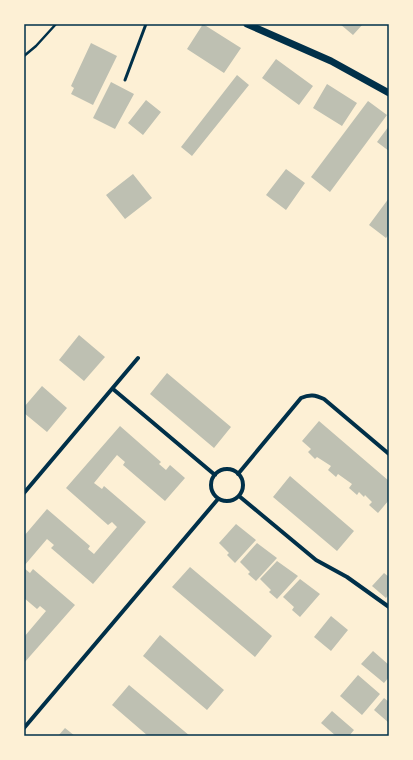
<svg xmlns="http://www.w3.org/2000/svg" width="413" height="760" viewBox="0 0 413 760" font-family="'IBM Plex Sans',sans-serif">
<rect width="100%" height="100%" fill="#fdf0d5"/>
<path fill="#bec0b2" d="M 203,24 L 241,48 L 224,73 L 187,49 Z
M 340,24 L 363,24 L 353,35 Z
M 91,43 L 117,56 L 93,105 L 71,94 L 74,88 L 71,86 Z
M 276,59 L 313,86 L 299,105 L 262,78 Z
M 237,75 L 249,85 L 192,156 L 181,147 Z
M 111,82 L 134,94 L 115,129 L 93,118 Z
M 327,84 L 357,103 L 342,126 L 313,108 Z
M 146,100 L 161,112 L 143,135 L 128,123 Z
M 368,101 L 387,115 L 330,192 L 311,177 Z
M 389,126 L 389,151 L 377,142 Z
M 286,169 L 305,183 L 286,210 L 266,195 Z
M 133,174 L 152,198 L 125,219 L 106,195 Z
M 389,198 L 389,234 L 386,238 L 369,225 Z
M 79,335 L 105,357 L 84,381 L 59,360 Z
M 167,373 L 231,427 L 214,448 L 150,394 Z
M 42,386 L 67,408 L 47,432 L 24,413 L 24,407 Z
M 319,421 L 389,481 L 389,500 L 378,513 L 369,505 L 372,502 L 365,495 L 364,497 L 359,492 L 357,495 L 349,488 L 352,484 L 338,474 L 336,477 L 328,470 L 331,466 L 317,457 L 315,459 L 308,452 L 311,449 L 302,441 Z
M 120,426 L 161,462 L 159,464 L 166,470 L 170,465 L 185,478 L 165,501 L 123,465 L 125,462 L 117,455 L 94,483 L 102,489 L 104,486 L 146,522 L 93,584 L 51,548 L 54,545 L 47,539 L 24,566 L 24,536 L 47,509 L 90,546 L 88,549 L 94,554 L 117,527 L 112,522 L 108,525 L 66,488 Z
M 290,476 L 354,531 L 337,551 L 273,497 Z
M 236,524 L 256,540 L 235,563 L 227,555 L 229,553 L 219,543 Z
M 257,543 L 277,558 L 256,581 L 248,574 L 250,572 L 240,562 Z
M 277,561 L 298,576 L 277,599 L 269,592 L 271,590 L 260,579 Z
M 190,567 L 272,636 L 255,657 L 172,587 Z
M 24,568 L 30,573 L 33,569 L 75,605 L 24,663 L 24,637 L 46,611 L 40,606 L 37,609 L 24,598 Z
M 384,573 L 389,577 L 389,594 L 386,598 L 372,586 Z
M 300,579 L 320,594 L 300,617 L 292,610 L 294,607 L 283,597 Z
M 331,616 L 348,630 L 331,651 L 314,637 Z
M 160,635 L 224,690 L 207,710 L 143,656 Z
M 373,651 L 389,665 L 389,677 L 384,683 L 361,664 Z
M 358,675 L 380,694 L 362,715 L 340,696 Z
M 129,685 L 190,736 L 148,736 L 112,705 Z
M 384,698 L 389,702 L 389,723 L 374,710 Z
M 332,711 L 354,730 L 349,736 L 336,736 L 321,723 Z
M 65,728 L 75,736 L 58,736 Z"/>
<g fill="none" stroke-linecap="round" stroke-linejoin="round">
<path stroke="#003049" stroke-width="2.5" d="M 24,56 L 36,46 L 56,24"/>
<path stroke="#003049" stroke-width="3" d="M 125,80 L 146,24"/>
<path stroke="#003049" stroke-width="4" d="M 113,389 L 215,475
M211 485a16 16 0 1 1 32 0a16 16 0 1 1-32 0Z
M 238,474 L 301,398 C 310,394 315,395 324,399 L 389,454
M 24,493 L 138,358
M 239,496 L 316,560 L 347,577 L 389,607
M 24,728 L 218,499"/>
<path stroke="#003049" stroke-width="7" d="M 247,24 L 331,61 L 389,93"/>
</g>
<rect width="413" height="760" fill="none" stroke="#fdf0d5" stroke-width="50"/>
<rect x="25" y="25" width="363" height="710" fill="none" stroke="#003049" stroke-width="1.5"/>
</svg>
